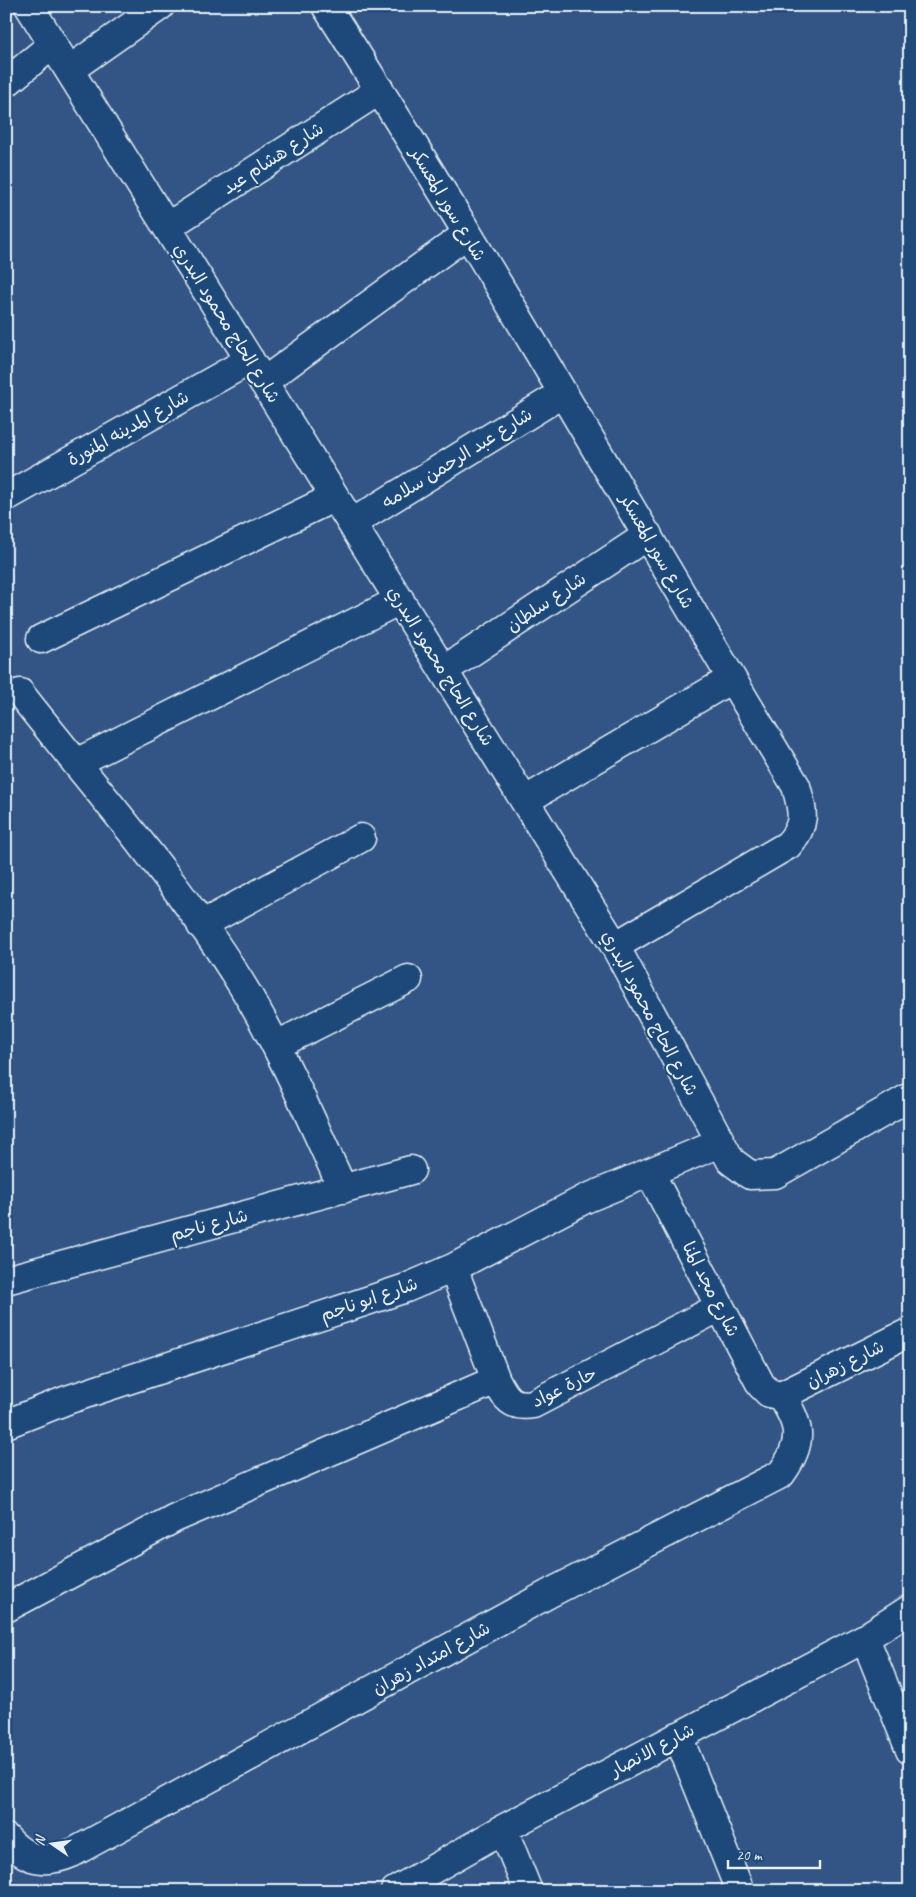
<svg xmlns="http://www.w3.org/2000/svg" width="916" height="1897" viewBox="0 0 916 1897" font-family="Caveat,'Playpen Sans Arabic',sans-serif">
<rect width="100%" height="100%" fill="#325585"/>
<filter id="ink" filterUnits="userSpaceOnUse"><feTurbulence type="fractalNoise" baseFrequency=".02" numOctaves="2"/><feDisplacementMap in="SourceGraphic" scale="10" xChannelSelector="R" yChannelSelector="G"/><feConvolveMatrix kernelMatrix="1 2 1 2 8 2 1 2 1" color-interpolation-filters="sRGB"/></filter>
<g filter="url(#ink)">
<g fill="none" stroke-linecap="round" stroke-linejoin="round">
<g stroke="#e8f1f8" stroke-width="31">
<path id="minor" d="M 29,6 L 615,946 L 731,1161 L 750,1175 L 775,1174 L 910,1097
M 326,6 C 490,261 639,526 796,786 C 803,812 807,824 788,845 L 615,946
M 69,70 L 160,6
M 6,83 L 53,44
M 167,227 L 380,90
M 263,382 L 467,234
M 6,497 L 250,360
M 352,523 L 563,393
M 41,639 L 335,497
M 444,670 L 648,535
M 20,693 C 95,789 178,881 242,985 C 282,1050 311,1120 343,1189
M 76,763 L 400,600
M 526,800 L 731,679
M 201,925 L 361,838
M 277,1045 L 408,979
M 650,1173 L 761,1385 L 769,1393 L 781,1396
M 453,1268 L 496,1380 C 505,1398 512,1408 533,1404 L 720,1307
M 6,1280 L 411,1170
M 781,1396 L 910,1332
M 6,1424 L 67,1400 L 406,1288 L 453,1268 L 585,1199 L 720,1143
M 6,1608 L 175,1518 L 496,1380
M 865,1638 L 910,1750
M 678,1736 L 740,1891
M 503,1829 L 528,1891
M 6,1838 C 26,1860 44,1865 72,1853 L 552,1592 L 781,1474 C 803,1444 802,1426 781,1396
M 395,1891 L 503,1829 L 865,1638 L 910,1609"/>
</g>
<use href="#minor" stroke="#1f4a7a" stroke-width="28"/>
</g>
</g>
<g text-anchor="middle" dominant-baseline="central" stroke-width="4" stroke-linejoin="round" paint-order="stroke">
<g font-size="18" fill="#e8f1f8" stroke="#1f4a7a">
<text transform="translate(273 158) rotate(-33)">شارع هشام عيد</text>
<text transform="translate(448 204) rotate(59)">شارع سور المعسكر</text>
<text transform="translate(227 323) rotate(58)">شارع الحاج محمود البدري</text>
<text transform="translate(128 428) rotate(-29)">شارع المدينه المنورة</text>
<text transform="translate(457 458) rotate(-32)">شارع عبد الرحمن سلامه</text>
<text transform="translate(657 551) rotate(60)">شارع سور المعسكر</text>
<text transform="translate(546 602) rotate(-34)">شارع سلطان</text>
<text transform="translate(441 666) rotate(58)">شارع الحاج محمود البدري</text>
<text transform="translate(650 1013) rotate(62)">شارع الحاج محمود البدري</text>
<text transform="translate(209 1225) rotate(-15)">شارع ناجم</text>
<text transform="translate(711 1289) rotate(63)">شارع مجد المنا</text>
<text transform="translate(369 1299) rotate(-19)">شارع ابو ناجم</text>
<text transform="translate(845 1364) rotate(-27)">شارع زهران</text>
<text transform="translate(564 1387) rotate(-26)">حارة عواد</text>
<text transform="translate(431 1658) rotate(-29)">شارع امتداد زهران</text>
<text transform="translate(652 1750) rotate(-28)">شارع الانصار</text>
</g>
</g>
<rect width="916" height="1897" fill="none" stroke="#1f4a7a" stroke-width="25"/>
<rect x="12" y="12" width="891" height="1872" fill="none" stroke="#e8f1f8" stroke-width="2" filter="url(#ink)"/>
<g transform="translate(52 1844) rotate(283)" stroke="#1f4a7a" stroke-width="4" paint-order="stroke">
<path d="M0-4L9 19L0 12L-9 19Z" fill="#e8f1f8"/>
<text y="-8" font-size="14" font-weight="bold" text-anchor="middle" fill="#e8f1f8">N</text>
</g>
<path d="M728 1860v8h92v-8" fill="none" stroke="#e8f1f8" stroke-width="2.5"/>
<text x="736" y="1860" font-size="15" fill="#e8f1f8" stroke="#1f4a7a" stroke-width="4" paint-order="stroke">20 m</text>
</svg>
